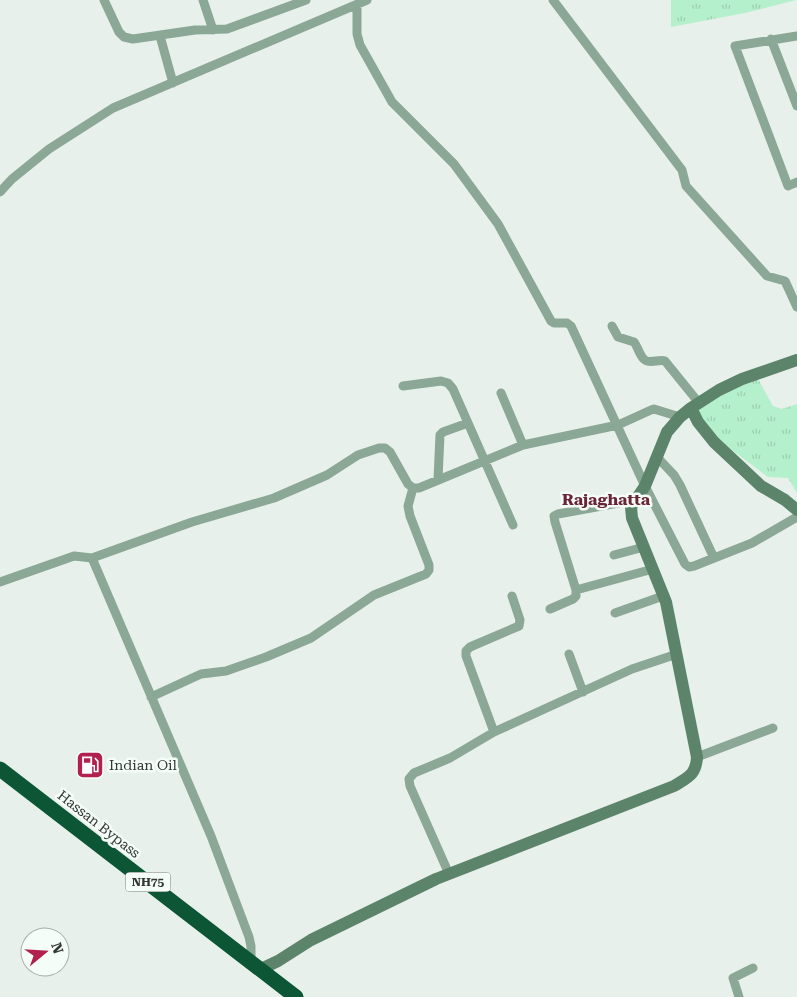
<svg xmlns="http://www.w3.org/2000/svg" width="797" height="997" viewBox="0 0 797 997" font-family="'Roboto Serif',serif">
<defs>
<pattern id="grass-tufts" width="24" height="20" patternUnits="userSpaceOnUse" patternTransform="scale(1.25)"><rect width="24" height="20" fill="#b5f0cc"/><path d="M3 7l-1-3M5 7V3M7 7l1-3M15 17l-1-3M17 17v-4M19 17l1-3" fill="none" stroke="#9cceb0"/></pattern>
</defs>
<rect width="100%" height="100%" fill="#e8f0eb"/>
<path fill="url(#grass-tufts)" d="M 671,0 L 796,0 L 745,13 L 671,27 Z
M 758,379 L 773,406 L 782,409 L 797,404 L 797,493 L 788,478 L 768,477 L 720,441 L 704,422 L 698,409 L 736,386 Z"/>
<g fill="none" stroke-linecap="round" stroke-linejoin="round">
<path stroke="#8ba795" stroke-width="9" d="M 104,0 L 119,32 L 124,37 L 133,39 L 195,30 L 227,29 L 306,0
M 203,0 L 213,30
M 553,0 L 682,170 L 686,186 L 767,276 L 785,281 L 797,307
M 357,5 L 357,34 L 360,45 L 392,102 L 454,164 L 498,224 L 551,321 L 554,323 L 567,323 L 571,326 L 645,486 L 685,564 L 689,567 L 694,566 L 752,543 L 797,517
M 160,36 L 173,83
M 797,36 L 735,46 L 788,186 L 797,182
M 771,39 L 797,106
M 0,192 L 12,179 L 49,149 L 113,108 L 367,0
M 612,326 L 618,337 L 634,342 C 638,347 640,357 645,360 C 650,364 659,359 665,361 L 699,403
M 403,386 L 441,381 L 448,383 L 453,389 L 513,525
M 501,393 L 523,445
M 657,457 L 674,475 L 680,485 L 714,558
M 438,479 L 440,435 L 443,432 L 468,423
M 635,500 L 558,514 L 554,516 L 555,522 L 576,590 L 653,569
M 614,555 L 644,547
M 92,558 L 211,836 L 249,937 L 251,946 L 251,961
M 0,582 L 74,556 L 92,558 L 192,522 L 274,498 L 327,475 L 358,455 L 379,448 L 385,448 L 390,452 L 408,484 L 413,488 L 419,488 L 523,445 L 618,425 L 651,410 L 654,409 L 680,417
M 550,609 L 573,599 L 576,596 L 576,590
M 615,613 L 663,596
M 569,654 L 583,692
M 151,697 L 201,674 L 226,671 L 266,657 L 311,638 L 374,595 L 426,574 L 429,570 L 429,565 L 410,516 L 408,506 L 413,488
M 494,732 L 466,656 L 466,651 L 470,647 L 519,626 L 520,620 L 512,596
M 697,757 L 773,728
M 449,874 L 410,786 L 409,779 L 414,773 L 450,758 L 494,732 L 632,669 L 677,654
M 739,997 L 733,978 L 753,968"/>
<path stroke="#5b846b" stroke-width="12" d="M 797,360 L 742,379 L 719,390 L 691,408 L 698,422 L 714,442 L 761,486 L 785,500 L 797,510
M 261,969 L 278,961 L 311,940 L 436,879 L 674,786 C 688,777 696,775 697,757 L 666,602 L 632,518 L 631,507 L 645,486 L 667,432 L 680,417 L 691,408"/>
<path stroke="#0d5635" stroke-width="15" d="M 0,769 L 296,997"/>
</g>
<defs>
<g id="fuel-square" transform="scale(1.4375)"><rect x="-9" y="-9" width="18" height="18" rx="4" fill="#b12051" stroke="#f5fdf8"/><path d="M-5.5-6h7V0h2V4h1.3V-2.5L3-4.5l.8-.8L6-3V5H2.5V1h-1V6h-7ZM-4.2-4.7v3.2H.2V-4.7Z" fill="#fff"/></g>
</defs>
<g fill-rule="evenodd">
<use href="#fuel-square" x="90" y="765"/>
</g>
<g text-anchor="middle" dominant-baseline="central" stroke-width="5" stroke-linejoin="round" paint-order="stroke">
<rect fill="#f5fdf8" stroke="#6e7270" stroke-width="1" x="125.5" y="872.5" width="45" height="19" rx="4"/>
<g font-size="12" font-weight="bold" fill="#343735">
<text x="148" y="882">NH75</text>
</g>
<g font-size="14" fill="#343735" stroke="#f5fdf8" text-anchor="start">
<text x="109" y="765">Indian Oil</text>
</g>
<g font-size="14" fill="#343735" stroke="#f5fdf8">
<text transform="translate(99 824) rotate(38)">Hassan Bypass</text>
</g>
<g font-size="16" font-weight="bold" fill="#692436" stroke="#f5fdf8">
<text x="606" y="499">Rajaghatta</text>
</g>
</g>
<g transform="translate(45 952) rotate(72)"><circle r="24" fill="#f5fdf8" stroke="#a8aeaa"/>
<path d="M0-4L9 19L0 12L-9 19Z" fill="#b12051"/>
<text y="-8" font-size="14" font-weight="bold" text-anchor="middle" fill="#343735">N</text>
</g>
</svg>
